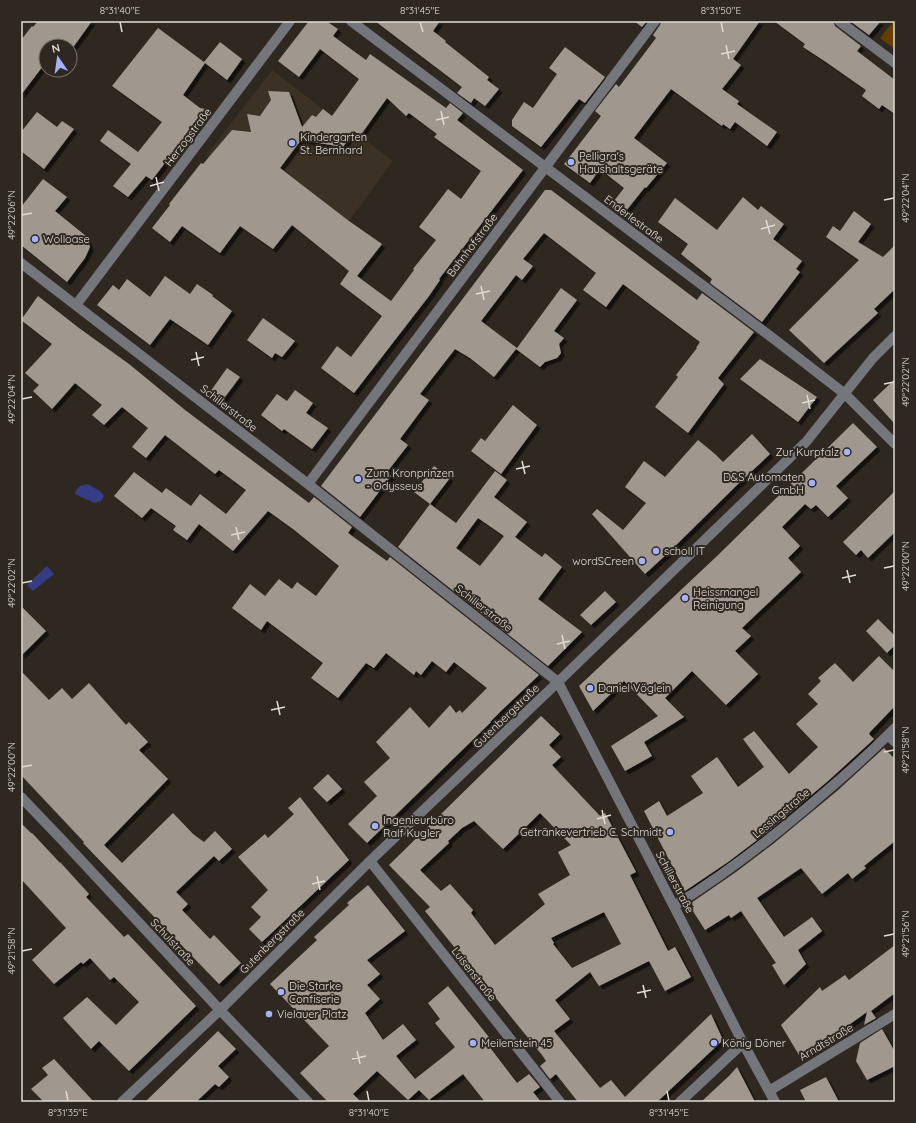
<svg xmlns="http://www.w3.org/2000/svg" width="916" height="1123" viewBox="0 0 916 1123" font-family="Quicksand,sans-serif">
<defs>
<filter id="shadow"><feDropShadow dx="3.5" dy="3.5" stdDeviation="0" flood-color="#0009"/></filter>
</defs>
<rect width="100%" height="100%" fill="#2f2821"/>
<path fill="#3b3124" d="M 272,70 L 332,116 L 360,136 L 393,161 L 349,221 L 297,181 L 275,210 L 206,156 Z"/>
<path fill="#663f00" d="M 894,21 L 895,21 L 895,49 L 880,38 Z"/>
<path fill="#373d84" d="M 88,484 L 101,492 L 104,496 L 101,501 L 94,503 L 75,494 L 76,490 L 80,486 Z
M 47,566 L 54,574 L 33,591 L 27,585 Z"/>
<path fill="#a0978e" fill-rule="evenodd" filter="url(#shadow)" d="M 38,21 L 92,21 L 74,46 L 46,46 L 46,62 L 21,95 L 21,40 L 32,26 L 33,27 Z
M 309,21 L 326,21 L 338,29 L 333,36 L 366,60 L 370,54 L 446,108 L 450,103 L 463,113 L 457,120 L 523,170 L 439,279 L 440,280 L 429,296 L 354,393 L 321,368 L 337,346 L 351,357 L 382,316 L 340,284 L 349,271 L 292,225 L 273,249 L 240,226 L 220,253 L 182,226 L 170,242 L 152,228 L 170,205 L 169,204 L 201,163 L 203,164 L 232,130 L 251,132 L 247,114 L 260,116 L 271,100 L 268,91 L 289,92 L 302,127 L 312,115 L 316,117 L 323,109 L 332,116 L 359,79 L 320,49 L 299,77 L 278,61 ZM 387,98 L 406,116 L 409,113 L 437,134 L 434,137 L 481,171 L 461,199 L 448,189 L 419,227 L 436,240 L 413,269 L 414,270 L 391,301 L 357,276 L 382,244 L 349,221 L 280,168 L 301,140 L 343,147 L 354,131 L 360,136 Z
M 375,21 L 440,21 L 433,31 L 446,41 L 445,42 L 489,77 L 487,80 L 499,89 L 485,106 L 474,98 L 471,103 L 457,93 L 462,87 Z
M 634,21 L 647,21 L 642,27 Z
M 661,21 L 760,21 L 733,59 L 741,65 L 722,89 L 739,101 L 737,104 L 777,132 L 767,146 L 735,122 L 730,129 L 723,124 L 722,126 L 671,89 L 634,138 L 667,163 L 646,188 L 645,187 L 626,211 L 614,201 L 624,188 L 600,169 L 590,183 L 564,164 L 601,116 L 595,111 L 616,84 L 619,87 L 656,38 L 653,35 L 660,25 Z
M 774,21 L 833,21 L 835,26 L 861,46 L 857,51 L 895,80 L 895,114 L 882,105 L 879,109 L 862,96 L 866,90 L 826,62 L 803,47 L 805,44 Z
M 850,21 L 881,21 L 869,35 Z
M 158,28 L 204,62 L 220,42 L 242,59 L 227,80 L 205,63 L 183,95 L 200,108 L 206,109 L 152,180 L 146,176 L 128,197 L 113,186 L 131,164 L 100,141 L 108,130 L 138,152 L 162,122 L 112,86 Z
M 565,47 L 605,77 L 585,103 L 579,99 L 541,147 L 512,126 L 512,120 L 524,102 L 533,108 L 557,74 L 549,68 Z
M 37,112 L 57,127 L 62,121 L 74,129 L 44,169 L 21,151 L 21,132 Z
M 43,179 L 67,197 L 55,211 L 86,236 L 90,247 L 85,258 L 67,282 L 21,245 L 21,207 Z
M 545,190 L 551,190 L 697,300 L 702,293 L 754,332 L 718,378 L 724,384 L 688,433 L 655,407 L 678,377 L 676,375 L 697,348 L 696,348 L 700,342 L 623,284 L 606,307 L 583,290 L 596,273 L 544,233 L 523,259 L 533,266 L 522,280 L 516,275 L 481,321 L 517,348 L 561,288 L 577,300 L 554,331 L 564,338 L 559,344 L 561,353 L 557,358 L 545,362 L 540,367 L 516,349 L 494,377 L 470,358 L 455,349 L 420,394 L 429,400 L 400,439 L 408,445 L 387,472 L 391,476 L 360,517 L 321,486 Z
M 743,197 L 758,210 L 761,206 L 784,224 L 773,239 L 802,261 L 796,269 L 800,272 L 762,322 L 710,283 L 712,279 L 681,254 L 688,244 L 658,222 L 675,198 L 717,230 Z
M 854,211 L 871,224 L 858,242 L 883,257 L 895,245 L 895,289 L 874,309 L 878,313 L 824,363 L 789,330 L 859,260 L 826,237 L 833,226 L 840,231 Z
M 165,276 L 190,294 L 197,284 L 213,295 L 212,296 L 232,311 L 208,345 L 170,319 L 150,345 L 97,305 L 113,285 L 119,290 L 127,279 L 150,297 Z
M 38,296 L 79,328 L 129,364 L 185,410 L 309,503 L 314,497 L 352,527 L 348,533 L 387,561 L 390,557 L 539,675 L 502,710 L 490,722 L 491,722 L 367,843 L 348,824 L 377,796 L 364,782 L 390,758 L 376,742 L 410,707 L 429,728 L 450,705 L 456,713 L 460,710 L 462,713 L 487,688 L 454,662 L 446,672 L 432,661 L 421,675 L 416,671 L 414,675 L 386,653 L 374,668 L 366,663 L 338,698 L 311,678 L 323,663 L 267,621 L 261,630 L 232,608 L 250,584 L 265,596 L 279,579 L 292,589 L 297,582 L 316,596 L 339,566 L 293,529 L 268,511 L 233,551 L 199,524 L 187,540 L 173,530 L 176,526 L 151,508 L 142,518 L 114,496 L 134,472 L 162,493 L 166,488 L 191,506 L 200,494 L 226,514 L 246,490 L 219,470 L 215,474 L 165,435 L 146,458 L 132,447 L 148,428 L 122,407 L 104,425 L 92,415 L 102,405 L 75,383 L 52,409 L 33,391 L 39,385 L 25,373 L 52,344 L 21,320 Z
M 263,318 L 295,341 L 282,357 L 275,353 L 272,358 L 247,340 Z
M 760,359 L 817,397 L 798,422 L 740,379 Z
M 227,368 L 240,377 L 222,401 L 210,392 Z
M 895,379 L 895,424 L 873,400 Z
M 295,390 L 313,403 L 306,413 L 328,428 L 312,449 L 284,429 L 282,431 L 261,415 L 277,394 L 287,401 Z
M 513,405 L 537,425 L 501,474 L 471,451 L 481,438 L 485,441 Z
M 853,423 L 877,447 L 836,486 L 848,498 L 828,517 L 816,505 L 811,509 L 805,504 L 782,527 L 800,546 L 788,558 L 801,572 L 742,628 L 751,636 L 735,651 L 758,674 L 726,705 L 692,671 L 665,698 L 684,717 L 644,742 L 652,756 L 625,771 L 611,746 L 658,716 L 624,681 L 593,711 L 579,686 L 717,556 Z
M 752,434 L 770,454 L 738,484 L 669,552 L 645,574 L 592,514 L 597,509 L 623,530 L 646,503 L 625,487 L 644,461 L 665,477 L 698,440 L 715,454 L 723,462 Z
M 434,466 L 450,478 L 430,504 L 414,492 Z
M 495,471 L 507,480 L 494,497 L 527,522 L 515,537 L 542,557 L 545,553 L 562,567 L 538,599 L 582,632 L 548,666 L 398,547 L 430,504 L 456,523 ZM 478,518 L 504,536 L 480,566 L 456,548 Z
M 895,491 L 895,532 L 868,558 L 861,550 L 856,555 L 843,542 Z
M 605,591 L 616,602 L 591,625 L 580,615 Z
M 21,606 L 46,631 L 21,656 Z
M 878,619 L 895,636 L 895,645 L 887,653 L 866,631 Z
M 879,656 L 895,672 L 895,706 L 870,732 L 869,734 L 874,739 L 828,781 L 765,834 L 728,862 L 685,891 L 644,811 L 659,801 L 667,816 L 703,793 L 691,776 L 717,757 L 738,787 L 764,767 L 743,739 L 754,731 L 789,774 L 818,747 L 796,724 L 818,704 L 808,694 L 821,681 L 818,678 L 835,663 L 853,682 Z
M 21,671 L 49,700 L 62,688 L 72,699 L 89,683 L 126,725 L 129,722 L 148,742 L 139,750 L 168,779 L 104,845 L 122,863 L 173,813 L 193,834 L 204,842 L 215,831 L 232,849 L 219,861 L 214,856 L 176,892 L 188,904 L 182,910 L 210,939 L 214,935 L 241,963 L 219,984 L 83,843 L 84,842 L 21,775 Z
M 541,716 L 560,734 L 549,745 L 561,757 L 552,765 L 600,816 L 605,813 L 636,872 L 630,875 L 668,951 L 675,947 L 691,977 L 665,991 L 649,961 L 599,986 L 590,972 L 555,1000 L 570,1019 L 554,1031 L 600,1088 L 611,1080 L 625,1097 L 711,1014 L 723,1040 L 657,1102 L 578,1102 L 556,1074 L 550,1079 L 540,1066 L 546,1061 L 542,1055 L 425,911 L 430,907 L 389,865 ZM 540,813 L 571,845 L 558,852 L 570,875 L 538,894 L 545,904 L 495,945 L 471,913 L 473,910 L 450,884 L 441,891 L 420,870 L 449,843 L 448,841 L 462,828 L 474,821 L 503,849 ZM 604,912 L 621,944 L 572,968 L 553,944 L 554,943 L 551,938 Z
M 884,748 L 895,759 L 895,841 L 864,866 L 866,868 L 852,879 L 848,873 L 822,894 L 801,868 L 757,898 L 784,937 L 812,917 L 822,931 L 798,950 L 806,964 L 784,985 L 772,965 L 776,963 L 741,911 L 731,918 L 729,915 L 705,930 L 691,908 L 694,907 L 691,903 L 736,872 L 773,844 L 837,791 Z
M 328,774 L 342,789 L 327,802 L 313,788 Z
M 300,797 L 349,860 L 262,942 L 249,929 L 261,917 L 251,907 L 268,890 L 238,857 L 265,834 L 268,838 L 294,814 L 288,808 Z
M 21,823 L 31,833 L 32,833 L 60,863 L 60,862 L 89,894 L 86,897 L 124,937 L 128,934 L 196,1006 L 129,1071 L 99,1041 L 91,1049 L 63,1018 L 87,997 L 116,1025 L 139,1002 L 114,977 L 110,980 L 90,958 L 83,964 L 81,962 L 54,984 L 32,960 L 66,928 L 21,879 Z
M 368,885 L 405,931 L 367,960 L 380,974 L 367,985 L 380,999 L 365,1013 L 383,1040 L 403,1024 L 416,1040 L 396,1056 L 415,1079 L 448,1053 L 455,1047 L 435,1023 L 440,1019 L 428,1003 L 448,986 L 492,1041 L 488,1045 L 517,1083 L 529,1074 L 540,1087 L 533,1092 L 541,1102 L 485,1102 L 463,1074 L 429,1100 L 419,1090 L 408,1100 L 377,1071 L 353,1094 L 361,1102 L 328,1102 L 300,1073 L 329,1046 L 270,984 L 317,940 L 314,937 L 349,905 L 347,903 Z
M 895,945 L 895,993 L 871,1011 L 876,1018 L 864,1025 L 867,1012 L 836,1034 L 799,1055 L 781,1025 L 820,987 L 822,991 L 845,975 L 849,980 Z
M 882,1029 L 895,1052 L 895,1066 L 867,1080 L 856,1061 L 860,1043 Z
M 218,1031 L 236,1049 L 218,1066 L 229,1077 L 219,1087 L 215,1084 L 196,1102 L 145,1102 Z
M 54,1059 L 94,1102 L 44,1102 L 31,1089 L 48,1075 L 42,1068 Z
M 737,1067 L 755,1102 L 701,1102 L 730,1075 Z
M 826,1077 L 839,1102 L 806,1102 L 800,1090 Z"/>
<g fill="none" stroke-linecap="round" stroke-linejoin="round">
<path stroke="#75767b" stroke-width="10" d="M 351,21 L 774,339 L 845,394 L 895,444
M 839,21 L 895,63
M 21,263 L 308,484 L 558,682 L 682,922 L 743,1043 L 775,1102
M 76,305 L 290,21
M 308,484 L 655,21
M 888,735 L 895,742
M 21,797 L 64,842 L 220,1010 L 308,1102
M 370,861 L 560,1102
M 674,906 C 727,873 776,835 823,794 C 848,773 872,751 895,728
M 769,1091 L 895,1014
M 122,1102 L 220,1010 L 370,861 L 558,682 L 806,442 L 873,358 L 895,336
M 680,1102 L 743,1043"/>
</g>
<path fill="none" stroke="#e0dbd6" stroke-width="1.5" d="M 120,22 L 122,32M 420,22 L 423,32M 721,22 L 723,32M 726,45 L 729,59M 721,54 L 735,51M 441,111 L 444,125M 436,120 L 449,117M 156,177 L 159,191M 150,186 L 164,182M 884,200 L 894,198M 22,215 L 32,213M 766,220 L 770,234M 761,229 L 775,225M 481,286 L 484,300M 476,294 L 490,291M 196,352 L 199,366M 191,360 L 204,357M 884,384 L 894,382M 807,395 L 810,409M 22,399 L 32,397M 802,403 L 815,400M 522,461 L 525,474M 516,469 L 530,466M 236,527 L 239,540M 231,535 L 245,532M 884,568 L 894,566M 847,570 L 850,583M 842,578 L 856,575M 22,583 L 32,581M 562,635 L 565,649M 557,644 L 570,641M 277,701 L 280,715M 271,710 L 285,707M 884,752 L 894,750M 22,767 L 32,765M 602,810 L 605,824M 597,819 L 611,815M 317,876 L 320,890M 312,884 L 325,881M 884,936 L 894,934M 22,951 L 32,949M 643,985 L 646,998M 637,993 L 651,990M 357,1051 L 360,1064M 352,1059 L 366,1056M 66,1091 L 68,1101M 367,1091 L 369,1101M 667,1091 L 669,1101"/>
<g fill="#a4b2fc" stroke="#2f2821" stroke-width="1.5">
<circle cx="292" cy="143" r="4"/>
<circle cx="571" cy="162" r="4"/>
<circle cx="35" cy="239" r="4"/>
<circle cx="847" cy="452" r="4"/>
<circle cx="358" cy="479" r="4"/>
<circle cx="812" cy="483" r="4"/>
<circle cx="656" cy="551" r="4"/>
<circle cx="642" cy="561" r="4"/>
<circle cx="685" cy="598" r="4"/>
<circle cx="590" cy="688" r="4"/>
<circle cx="375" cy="826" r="4"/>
<circle cx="670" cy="832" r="4"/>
<circle cx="281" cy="992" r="4"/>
<circle cx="269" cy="1014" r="4"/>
<circle cx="473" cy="1043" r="4"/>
<circle cx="714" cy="1043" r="4"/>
</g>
<g text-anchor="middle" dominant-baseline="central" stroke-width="4" stroke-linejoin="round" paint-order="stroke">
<g font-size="11" fill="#e0dbd6" stroke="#2f2821">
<text transform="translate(188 137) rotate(-53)">Herzogstraße</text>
<text transform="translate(634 219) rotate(37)">Enderlestraße</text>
<text transform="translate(472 245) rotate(-53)">Bahnhofstraße</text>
<text transform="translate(229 408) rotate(38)">Schillerstraße</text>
<text transform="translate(484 608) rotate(38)">Schillerstraße</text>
<text transform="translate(506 716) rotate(-44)">Gutenbergstraße</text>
<text transform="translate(781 813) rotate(-40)">Lessingstraße</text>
<text transform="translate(675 882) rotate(62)">Schillerstraße</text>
<text transform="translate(272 941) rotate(-45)">Gutenbergstraße</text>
<text transform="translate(173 942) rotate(47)">Schulstraße</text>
<text transform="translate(474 974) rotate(52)">Luisenstraße</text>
<text transform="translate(826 1042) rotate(-31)">Arndtstraße</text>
</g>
<g font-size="11" fill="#e0dbd6" stroke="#2f2821" text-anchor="start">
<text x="300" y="137">Kindergarten<tspan x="300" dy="13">St. Bernhard</tspan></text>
<text x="579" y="156">Pelligra's<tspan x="579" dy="13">Haushaltsgeräte</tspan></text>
<text x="43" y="239">Wolloase</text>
<text x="839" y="452" text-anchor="end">Zur Kurpfalz</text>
<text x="366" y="473">Zum Kronprinzen<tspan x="366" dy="13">- Odysseus</tspan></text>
<text x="804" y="477" text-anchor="end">D&amp;S Automaten<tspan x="804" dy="13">GmbH</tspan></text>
<text x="664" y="551">scholl IT</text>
<text x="634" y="561" text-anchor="end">wordSCreen</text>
<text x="693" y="592">Heissmangel<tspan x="693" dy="13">Reinigung</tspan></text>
<text x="598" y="688">Daniel Vöglein</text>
<text x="383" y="820">Ingenieurbüro<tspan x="383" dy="13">Ralf Kugler</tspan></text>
<text x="662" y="832" text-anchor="end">Getränkevertrieb C. Schmidt</text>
<text x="289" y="986">Die Starke<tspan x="289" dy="13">Confiserie</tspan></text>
<text x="277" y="1014">Vielauer Platz</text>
<text x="481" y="1043">Meilenstein 45</text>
<text x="722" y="1043">König Döner</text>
</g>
</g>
<rect width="916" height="1123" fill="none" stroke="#2f2821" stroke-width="44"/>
<g transform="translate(58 58) rotate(347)"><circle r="19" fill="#2f2821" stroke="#767069"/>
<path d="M0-3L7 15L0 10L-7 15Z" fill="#a4b2fc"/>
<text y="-6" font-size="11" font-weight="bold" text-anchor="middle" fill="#e0dbd6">N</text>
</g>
<rect x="22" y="22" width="872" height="1079" fill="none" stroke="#e0dbd6" stroke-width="1.5"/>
<g font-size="10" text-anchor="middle" fill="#e0dbd6">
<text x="120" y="14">8°31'40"E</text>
<text x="420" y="14">8°31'45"E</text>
<text x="721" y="14">8°31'50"E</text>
<text transform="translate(905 198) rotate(-90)" y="4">49°22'04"N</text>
<text transform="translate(11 215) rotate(-90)" y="4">49°22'06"N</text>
<text transform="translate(905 382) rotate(-90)" y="4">49°22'02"N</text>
<text transform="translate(11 399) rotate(-90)" y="4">49°22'04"N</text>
<text transform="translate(905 566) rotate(-90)" y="4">49°22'00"N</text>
<text transform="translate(11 583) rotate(-90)" y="4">49°22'02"N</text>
<text transform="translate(905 750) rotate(-90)" y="4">49°21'58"N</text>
<text transform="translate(11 767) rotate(-90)" y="4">49°22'00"N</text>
<text transform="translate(905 934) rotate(-90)" y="4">49°21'56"N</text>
<text transform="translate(11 951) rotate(-90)" y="4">49°21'58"N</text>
<text x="68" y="1116">8°31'35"E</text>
<text x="369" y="1116">8°31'40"E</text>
<text x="669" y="1116">8°31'45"E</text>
</g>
</svg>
